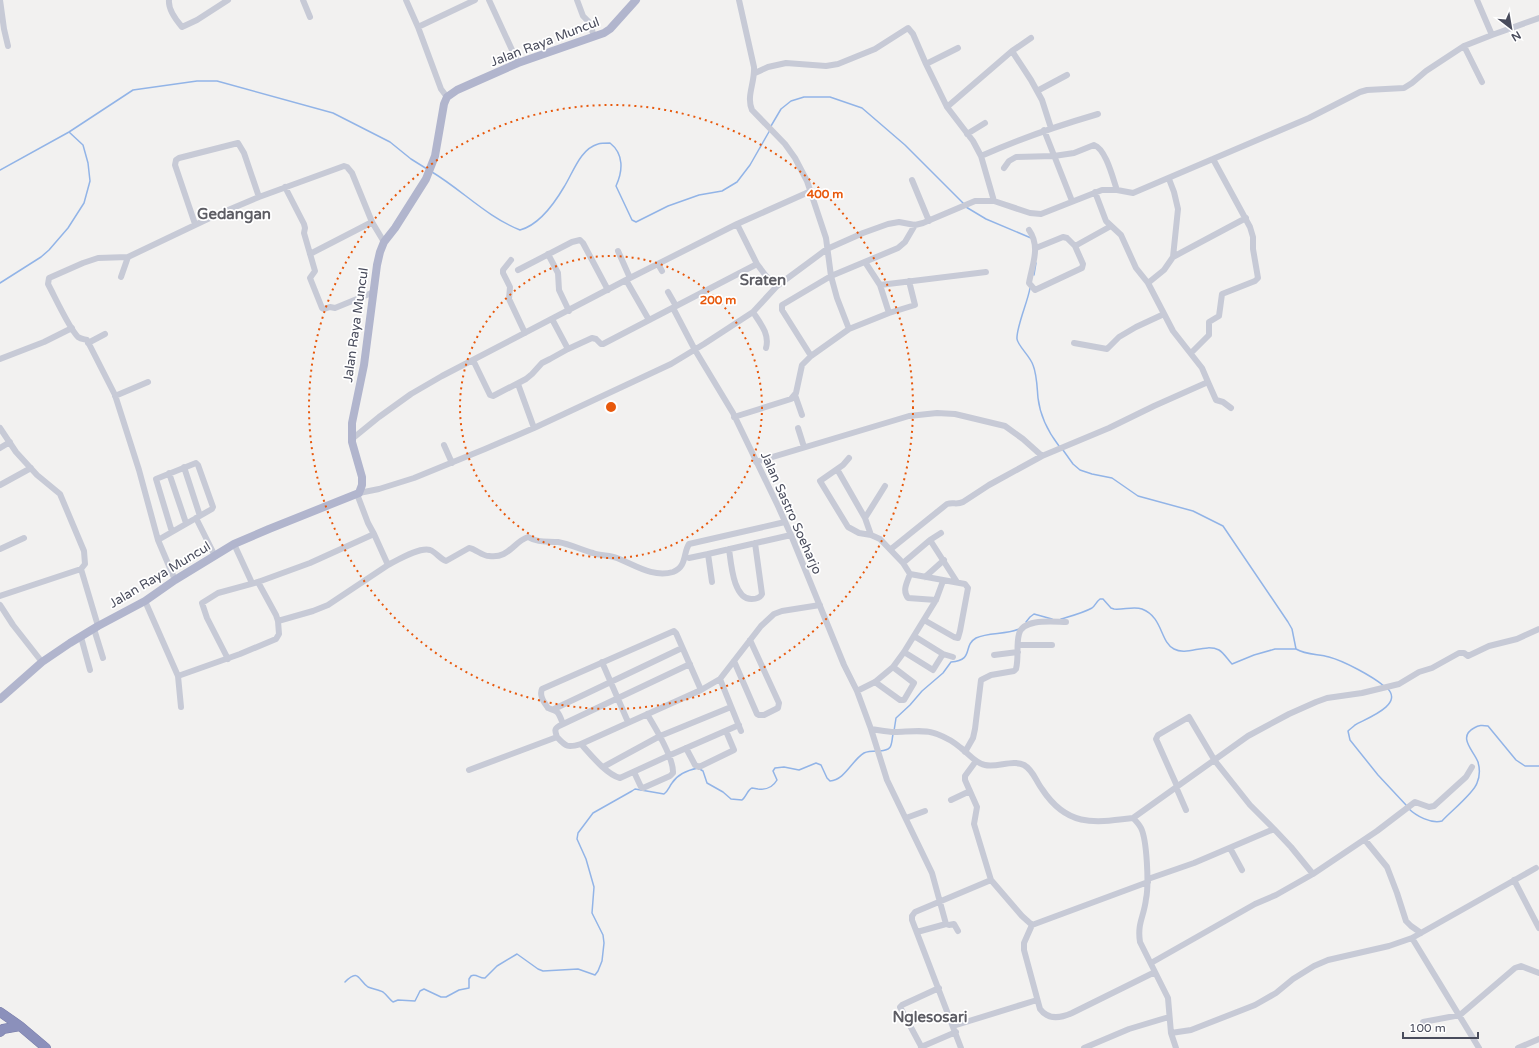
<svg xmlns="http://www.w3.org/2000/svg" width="1539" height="1048" viewBox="0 0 1539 1048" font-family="'Varela Round',sans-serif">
<rect width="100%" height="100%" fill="#f2f1f0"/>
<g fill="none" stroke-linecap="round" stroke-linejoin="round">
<path stroke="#92b4e7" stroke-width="1.5" d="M 771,126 L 781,109 L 791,101 L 804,97 L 830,97 L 862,108 L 905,145 L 964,204
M 0,170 L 69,132 L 133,90 L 197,81 L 217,81 L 333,113 L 390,142 L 411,159 L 427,169
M 432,172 C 462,190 487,217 520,230 C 539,225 554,204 564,187 C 573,173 580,149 598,144 C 601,143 606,143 610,143 C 624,154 623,171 616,186 L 632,220 L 636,222 L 668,206 L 699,195 L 722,191 L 737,182 L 750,165 L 770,130
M 966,207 L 986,219 L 1031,238
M 1034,275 L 1036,263
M 0,283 L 41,257 L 49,250 L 68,228 L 84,203 L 90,181 L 88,163 L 83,145 L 69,132
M 1030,288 C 1028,301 1016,328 1017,339 C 1018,346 1030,356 1033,365 C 1037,375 1037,387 1038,398 C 1040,415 1049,433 1059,446
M 1063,450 L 1073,464 L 1080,470 L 1092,474 L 1112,478 L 1138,496 L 1193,511 L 1223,526 L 1288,622 L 1292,629 L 1296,649 C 1306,655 1318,654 1329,657 C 1344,661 1372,676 1384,686
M 1061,619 C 1071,616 1083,613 1092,608 C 1095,606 1096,602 1100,599 L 1103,599 L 1111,608 L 1114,609 C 1123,610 1134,606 1142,609 C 1163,617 1160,642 1174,649 C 1187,656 1205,643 1219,650 C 1224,653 1228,660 1232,664 L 1254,655 L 1275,649 L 1296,649
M 1026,622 L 1030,617 L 1034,614 L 1052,619
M 1387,688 C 1405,705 1365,719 1355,725 C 1353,727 1350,729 1348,731 L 1350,740 L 1378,775 L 1406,805
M 894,731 L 896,718 L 910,705 L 922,691 L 943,673 L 951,662 C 975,660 962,646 976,638 C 989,632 1006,635 1019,629
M 880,751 C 893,750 891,745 893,734
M 1408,808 C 1416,816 1431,824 1442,821 C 1450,812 1474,793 1477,783 C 1480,776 1480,769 1478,762 C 1474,751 1457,737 1474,728 C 1479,725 1482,725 1488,726 L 1516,760 L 1525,766 L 1539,766
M 345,982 C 359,968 358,980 368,987 C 373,989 379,990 383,992 C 387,995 389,999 393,1002 L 398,1000 L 415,1001 L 420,991 L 424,989 L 441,997 L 446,997 L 459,990 L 469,988 L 469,979 L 471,976 C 476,973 480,979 485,978 L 497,966 L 517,954 L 538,969 L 543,971 L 578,969 L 595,975 L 598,971 L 602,961 L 604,943 L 603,935 L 592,913 L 594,887 L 586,859 L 577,839 L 578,833 L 593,813 L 632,791 L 635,789 L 664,794 C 668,791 669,787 672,783 C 677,775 688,770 698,768 L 703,771 L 707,783 L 723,792 L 731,799 L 742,800 C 746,797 748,789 752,788 C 752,788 758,789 758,789 C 766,790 773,787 777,780 L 773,771 L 775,768 L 784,767 L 799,770 L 816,763 L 821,765 L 827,778 L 830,781 C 845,780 852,760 864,753 C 868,751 873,751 877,751"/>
<g stroke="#767aa7" stroke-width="10">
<path id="highway" d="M 0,1012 L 20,1026 L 46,1048
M 0,1032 L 3,1029 L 20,1026"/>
</g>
<path stroke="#c7cad6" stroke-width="6" d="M 0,0 L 4,29 L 8,46
M 169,0 C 168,9 176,20 182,27 L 197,20 L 228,0
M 303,0 L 310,17
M 406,0 L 418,27 L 441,89 L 447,97
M 489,0 L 518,63
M 577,0 L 583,16 L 590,23 L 594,37
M 739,0 L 754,67 C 755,83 746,96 752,110 L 785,144 L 795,158 L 807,181 L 826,238 L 831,276 L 837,298 L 849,329
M 1477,0 L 1492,35
M 418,27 L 475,0
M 1464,46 L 1482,82
M 1012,51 L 1031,80 L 1042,100 L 1051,128
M 926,64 L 958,48
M 755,73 L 768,67 L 786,63 L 826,66 L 838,64 L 875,49 L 908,28 L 913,34 L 926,64 L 947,107
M 1037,91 L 1067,75
M 1044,130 L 1072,201
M 967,134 L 985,123
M 981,156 C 1019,139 1057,126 1098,114
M 1004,168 L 1009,161 L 1016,157 L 1054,156 L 1074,153 L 1094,145 C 1106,149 1113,179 1117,190
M 912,180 L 929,221
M 285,187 L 304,224 L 305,228 L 304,233 L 315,271 L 310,278 L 322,308 L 324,309 L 330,307 L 335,308 L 374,292
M 994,201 L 981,156 L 973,141 L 947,107 L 1012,51 L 1031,38
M 195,224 L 175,165 L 176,160 L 179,158 L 238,143 L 244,153 L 259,197
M 737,224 L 757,264
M 915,225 L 905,242 L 898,248 L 831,276 L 782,305 L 782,310 L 811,356 L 849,329 L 889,313 L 880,285 L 986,272
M 1029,230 C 1041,247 1032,265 1029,283 L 1035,290 L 1082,268 L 1083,264 L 1075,246 L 1111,226
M 1036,248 L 1063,237 L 1067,238 L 1075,246
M 618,251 L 630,278
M 310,254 L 372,222
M 548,254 L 558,273 L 559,290 L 569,311
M 1173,257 L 1246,218
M 511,260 L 503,270 L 503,273 L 510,287 L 509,299 L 525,333
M 865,262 L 880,285
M 658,264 L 662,271
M 518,270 L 572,242 L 580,240 L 583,243 L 608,290
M 121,277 L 128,257
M 626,280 L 649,320
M 1148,283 L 1164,270 L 1173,257 L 1178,209 L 1174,192 L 1169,179
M 668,292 L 676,306
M 673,308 L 695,350 L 733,413 L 778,506 L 791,535 L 844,665 L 857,691 L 871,729 C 879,730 887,732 895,732 C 907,732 926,729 937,734 C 945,737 954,742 961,748 C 968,753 975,763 985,765 C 997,768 1013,759 1024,765 C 1033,770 1036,781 1042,789 C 1067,827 1093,823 1133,818 C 1136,821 1139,824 1141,828 C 1147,840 1149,885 1146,899 C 1144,917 1137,923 1140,942 L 1168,998 L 1171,1033 L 1176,1048
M 753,312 C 760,323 770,334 766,348
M 889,313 L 915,305 L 909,281
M 552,319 L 568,349
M 88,343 L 105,334
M 1074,343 L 1107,349 L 1119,337 L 1136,327 L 1164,314
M 1191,353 L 1209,335 L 1209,322 L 1219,316 L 1222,294 L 1255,281 L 1258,278 L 1253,249 L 1253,237 L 1250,227 L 1213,159
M 0,359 L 44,342 L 72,328
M 473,360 L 490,395 L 493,396 L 526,379 L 532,374 L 542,363 L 550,359 L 568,349 L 592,338 L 596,339 L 601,344 L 603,344 L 757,264 L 766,276 L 777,286
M 1208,382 L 1216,400 L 1223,402 L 1231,408
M 518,384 L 534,428
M 795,395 L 802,415
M 115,396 L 148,382
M 734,417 L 791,399 L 796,393 L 802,365 L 811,356
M 0,428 L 16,452 L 37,475 L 60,494 L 84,551 L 85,564 L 81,569 L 98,626
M 798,428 L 804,447
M 352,439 L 379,417 L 411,394 L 442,376 L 626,280 L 737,224 L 811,191
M 444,445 L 452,463
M 0,448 L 10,442
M 849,458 L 843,465 L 820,481 L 848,527 L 859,533 L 871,535 L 880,539 L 903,563 L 910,574 L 965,584 L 968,588 L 960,631 L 958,638 L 954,637 L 924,620
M 756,462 L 909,416 L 937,413 L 955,414 L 1005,426 L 1023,439 L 1042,456
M 184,467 L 200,516
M 837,469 L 865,518
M 169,473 L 186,523
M 0,485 L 31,468
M 359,493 L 379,489 L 414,478 L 485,449 L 534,428 L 671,364 L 704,344 L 753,312 L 777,286 L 827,249 L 863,233 L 888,224 L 899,222 L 915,225 L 923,223 L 975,201 L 994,201 L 1030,213 L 1041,214 L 1102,190 L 1117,190 L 1133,193 L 1309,118 L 1360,92 L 1367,90 L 1404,88 L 1412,83 L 1426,71 L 1464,46 L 1492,35 L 1539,18
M 196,518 L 215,556
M 374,534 L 388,565 C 398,560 419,547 430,550 C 436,552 440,559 446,561 L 469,548 C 476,549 482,556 489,556 C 509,559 513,542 528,537 C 538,543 547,541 558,542 C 570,544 582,550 593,553 C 601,556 610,555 617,558 C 635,565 653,578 673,572 C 687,567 683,553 689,544 L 785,522
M 871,535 L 865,518 L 885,486
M 158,540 L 212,509 L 213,507 L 198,465 L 196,463 L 156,479 L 172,532
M 930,540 L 957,582
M 234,544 L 252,583
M 0,549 L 24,538
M 729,549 C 731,562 733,600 752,599 C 757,599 760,598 762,594 L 755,543
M 891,549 L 947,504 C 953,502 957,505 963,502 L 989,485 L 1042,456 L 1109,428 L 1154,406 L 1208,382 L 1202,368 L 1173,331 L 1148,283 L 1136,268 L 1121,235 L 1106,221 L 1095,192
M 689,558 L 708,554
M 903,563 L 930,540 L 941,533
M 910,574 C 907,583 902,590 908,598 L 936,600
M 925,577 L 944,560
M 175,580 L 158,540 L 139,470 L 115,395 L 87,340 C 83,339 81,339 78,337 C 69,328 55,297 48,284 L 49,278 L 83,263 L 98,258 L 128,257 L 214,216 L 259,197 L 344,166 L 347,167 L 352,173 L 372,222 L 384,242
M 258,582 L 276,615 L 278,621
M 712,582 L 708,554 L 791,535
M 0,596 L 81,569
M 145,601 L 178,676 L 181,707
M 0,605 L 13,625 L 42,662
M 94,629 L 103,658
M 914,636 L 943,654 L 953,657
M 81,637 L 90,670
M 1018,645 L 1052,645
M 904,652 L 933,670 L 943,654
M 994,655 L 1018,652
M 228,659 L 207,618 L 202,603 L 218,593 L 258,582 L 310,563 L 374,534 L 368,523 L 357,494
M 734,661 L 757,714 L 759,715 L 764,715 L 778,708 L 779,703 L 750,640
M 602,662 L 628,722
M 178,676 L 240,654 L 276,639 L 279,634 L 278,621 L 313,611 L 328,605 L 388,565
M 720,679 L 741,731
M 875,682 L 900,700 L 904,700 L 914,683 L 893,667
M 857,691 L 875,682 L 893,667 L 904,652 L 936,600 L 943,581
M 554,709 L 682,648
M 563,724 C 558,711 559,712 548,708 C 544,702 539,696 542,689 L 674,631 L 676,633 L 701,690
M 871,729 L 887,780 L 932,873 L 946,924
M 557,737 C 555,731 554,729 559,726 L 690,664
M 581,744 C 591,755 606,774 620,778 L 668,756 L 739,725
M 686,748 L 695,765 L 699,767 L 734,750 L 726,731
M 965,752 L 973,738 L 975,729 L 981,680 L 991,675 L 1014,671 L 1016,669 C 1019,657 1016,645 1019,634 C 1023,618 1054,622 1066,622
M 976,761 L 965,776 L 965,780 L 977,807 L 974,824 L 991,880
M 603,767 L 660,736 L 731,707
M 469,770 L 557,737 C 566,747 568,748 581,744 L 701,690 L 720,679 L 761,626 L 774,614 L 782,611 L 820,605
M 634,772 L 641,787 L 643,788 L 670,776 L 673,773 C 674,759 655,727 647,714
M 1177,786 L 1156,739 L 1158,735 L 1189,717 L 1215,761 L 1250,805 L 1274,829
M 1176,787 L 1186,810
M 951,800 L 970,791
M 906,818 L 925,811
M 1133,818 L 1248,736 L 1289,714 L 1316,702 L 1327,698 L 1362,693 L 1399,684 L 1419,672 L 1432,668 L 1459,653 L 1464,653 L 1468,656 L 1489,646 L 1517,639 L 1539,629
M 1365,840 L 1387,867 L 1397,893 L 1406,921 L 1411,926 L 1421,933
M 1230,848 L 1242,870
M 1313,874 L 1377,831 L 1415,802 L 1429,807 L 1434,806 L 1466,777 L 1472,767
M 1148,879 L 1194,863 L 1274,829 L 1291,847 L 1313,874 L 1276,895 L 1255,904 L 1151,963
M 1514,880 L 1539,928
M 1032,925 L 1024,943 L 1024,950 L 1040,1009 C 1048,1020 1061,1018 1072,1013 L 1155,972
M 917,932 L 946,924 L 949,925 L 954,924 L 958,931
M 1412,938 L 1479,1048
M 1423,1022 L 1460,1015 L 1515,968 L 1521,966 L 1539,973
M 953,1026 L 1037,1000
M 1171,1033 L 1191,1030 L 1255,1005 L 1276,993 L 1293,979 L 1314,966 L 1328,960 L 1389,946 L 1412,938 L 1536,868
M 921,1047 L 956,1032
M 922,1048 L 900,1007 L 902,1005 L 939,988
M 961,1048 L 912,920 L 912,916 L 915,912 L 991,880 L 1022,916 L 1032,925 L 1148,882
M 1084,1048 L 1129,1029 L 1169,1017
M 1518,1048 L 1539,1039"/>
<path stroke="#b1b5cd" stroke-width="8" d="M 0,699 L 42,662 L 70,643 L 98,626 L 145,601 L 175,580 L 234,544 L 269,529 L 359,493 L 362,485 L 362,477 L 352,442 L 352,423 L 364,365 L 377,265 L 380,252 L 384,242 L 395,228 L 426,179 L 435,156 L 444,104 L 447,97 L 457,90 L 475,82 L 518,63 L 604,33 L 610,29 L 636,0"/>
<use href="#highway" stroke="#8b90bb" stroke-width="9"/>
</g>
<g fill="none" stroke="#e8590c" stroke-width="2" stroke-dasharray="2 4">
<circle cx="611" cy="407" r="151"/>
<circle cx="611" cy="407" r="302"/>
</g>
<g text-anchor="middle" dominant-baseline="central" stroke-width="3.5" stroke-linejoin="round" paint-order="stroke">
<g font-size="13" fill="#494c5c" stroke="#fff">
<text transform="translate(545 42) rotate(-21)">Jalan Raya Muncul</text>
<text transform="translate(356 325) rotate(-82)">Jalan Raya Muncul</text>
<text transform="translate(791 513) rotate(66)">Jalan Sastro Soeharjo</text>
<text transform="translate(160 575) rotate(-31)">Jalan Raya Muncul</text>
</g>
<g font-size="15" font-weight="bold" fill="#5d5d64" stroke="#fff">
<text x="234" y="214">Gedangan</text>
<text x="763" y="280">Sraten</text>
<text x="930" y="1017">Nglesosari</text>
</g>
</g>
<circle cx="611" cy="407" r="6" fill="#e8590c" stroke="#fff" stroke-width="2"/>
<g font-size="12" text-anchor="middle" font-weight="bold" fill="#e8590c" stroke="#fff" stroke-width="3.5" stroke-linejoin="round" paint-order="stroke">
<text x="825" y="198">400 m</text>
<text x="718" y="304">200 m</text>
</g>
<g transform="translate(1511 28) rotate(149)" stroke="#ffffff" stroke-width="3" paint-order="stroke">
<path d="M0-3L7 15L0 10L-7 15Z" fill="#494c5c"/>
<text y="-6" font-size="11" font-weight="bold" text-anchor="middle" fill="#494c5c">N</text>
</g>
<path d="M1403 1032v6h75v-6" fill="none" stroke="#494c5c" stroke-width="2"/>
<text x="1409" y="1032" font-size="12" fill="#494c5c" stroke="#ffffff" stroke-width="3" paint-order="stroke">100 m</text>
</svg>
